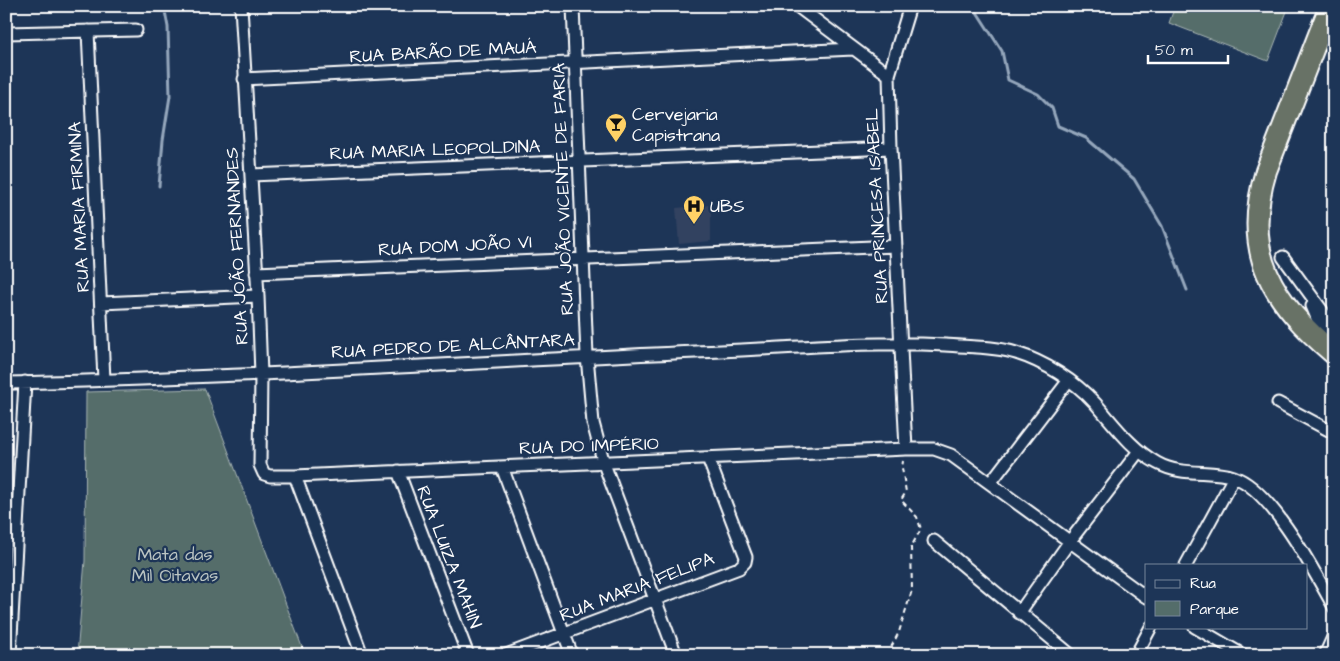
<svg xmlns="http://www.w3.org/2000/svg" width="1340" height="661" viewBox="0 0 1340 661" font-family="'Architects Daughter',sans-serif">
<rect width="100%" height="100%" fill="#1d3557"/>
<filter id="ink" filterUnits="userSpaceOnUse"><feTurbulence type="fractalNoise" baseFrequency=".02" numOctaves="2"/><feDisplacementMap in="SourceGraphic" scale="10" xChannelSelector="R" yChannelSelector="G"/><feConvolveMatrix kernelMatrix="1 2 1 2 8 2 1 2 1" color-interpolation-filters="sRGB"/></filter>
<g filter="url(#ink)">
<path fill="#334261" d="M 711,205 L 711,241 L 679,244 L 676,208 Z"/>
<path fill="#546d6a" stroke="#aab6b4" d="M 1175,6 L 1289,6 L 1268,61 L 1169,23 Z
M 205,389 L 305,655 L 77,655 L 85,561 L 86,392 Z"/>
<g fill="none" stroke-linecap="round" stroke-linejoin="round">
<path stroke="#95a7bc" stroke-width="3" d="M 973,6 L 1002,51 L 1008,80 L 1038,94 L 1052,108 L 1058,126 L 1086,138 L 1134,179 L 1162,226 L 1187,290
M 159,186 L 163,140 L 170,96 L 168,27 L 164,6"/>
<g stroke="#fff" stroke-width="15">
<path id="minor" d="M 241,6 L 258,296 L 261,374 L 260,465 L 264,474 L 270,476 L 295,476 L 906,449 L 934,449 L 951,455 L 1146,597
M 573,6 L 587,356 L 593,423 L 604,464 L 676,655
M 797,6 L 889,75 L 891,148 L 906,449
M 88,31 L 104,380
M 6,33 L 136,30
M 889,75 L 910,6
M 244,79 L 853,49
M 251,175 L 891,148
M 1283,257 L 1334,327
M 256,273 L 896,246
M 101,303 L 258,296
M 1312,306 L 1327,342
M 6,383 C 245,378 483,361 721,351 C 795,348 870,341 945,345 C 968,347 994,346 1016,353 C 1045,362 1075,381 1095,403 C 1114,424 1131,449 1157,463 C 1182,477 1210,469 1234,477 C 1272,490 1315,573 1334,607
M 1278,403 L 1334,433
M 502,467 L 572,655
M 398,471 L 468,655
M 295,476 L 362,655
M 991,482 L 1069,380
M 934,541 L 1071,655
M 1186,565 L 1234,477
M 1019,613 L 1070,541 L 1139,451
M 1195,627 L 1243,655
M 10,655 L 25,382
M 506,655 L 739,568 L 745,562 L 746,557 L 708,458
M 1136,655 L 1151,627
M 1325,655 L 1334,635"/>
</g>
<g stroke="#fff" stroke-width="24">
<path id="trunk" d="M 1330,6 L 1266,171 C 1241,254 1272,301 1334,354"/>
</g>
<path stroke="#fff" stroke-width="2" stroke-dasharray="5 4" stroke-linecap="butt" d="M 887,655 L 899,632 L 912,590 L 911,547 L 921,529 L 917,517 L 901,500 L 906,492 L 902,468 L 903,461"/>
<use href="#minor" stroke="#1d3557" stroke-width="11"/>
<use href="#trunk" stroke="#687266" stroke-width="20"/>
</g>
</g>
<defs>
<g id="bar-pin" transform="scale(1.125)"><path d="M0 17L-7.5 6A9.5 9.5 0 1 1 7.5 6Z" fill="#ffd166" stroke="#1d3557"/><path d="M-6-5H6L.8 .8V4.5H3.5V6h-7V4.5H-.8V.8Z" fill="#111"/></g>
<g id="hospital-pin" transform="scale(1.125)"><path d="M0 17L-7.5 6A9.5 9.5 0 1 1 7.5 6Z" fill="#ffd166" stroke="#1d3557"/><path d="M-5-5h3v3.5h4V-5h3V5h-3V1.5h-4V5h-3Z" fill="#111"/></g>
</defs>
<g fill-rule="evenodd">
<use href="#bar-pin" x="616" y="124"/>
<use href="#hospital-pin" x="694" y="206"/>
</g>
<g text-anchor="middle" dominant-baseline="central" stroke-width="4.5" stroke-linejoin="round" paint-order="stroke">
<g font-size="18" fill="#fff" stroke="#1d3557">
<text transform="translate(443 52) rotate(-3)">RUA BARÃO DE MAUÁ</text>
<text transform="translate(435 150) rotate(-2)">RUA MARIA LEOPOLDINA</text>
<text transform="translate(563 189) rotate(-92)">RUA JOÃO VICENTE DE FARIA</text>
<text transform="translate(877 206) rotate(-93)">RUA PRINCESA ISABEL</text>
<text transform="translate(79 207) rotate(-93)">RUA MARIA FIRMINA</text>
<text transform="translate(237 246) rotate(-93)">RUA JOÃO FERNANDES</text>
<text transform="translate(455 246) rotate(-3)">RUA DOM JOÃO VI</text>
<text transform="translate(453 346) rotate(-3)">RUA PEDRO DE ALCÂNTARA</text>
<text transform="translate(589 446) rotate(-2)">RUA DO IMPÉRIO</text>
<text transform="translate(449 557) rotate(69)">RUA LUIZA MAHIN</text>
<text transform="translate(637 587) rotate(-21)">RUA MARIA FELIPA</text>
</g>
<g font-size="18" fill="#fff" stroke="#1d3557" text-anchor="start">
<text x="632" y="114">Cervejaria<tspan x="632" dy="21">Capistrana</tspan></text>
<text x="710" y="206">UBS</text>
</g>
<g font-size="18" fill="#bbc5c3" stroke="#1d3557">
<text x="175" y="554">Mata das<tspan x="175" dy="21">Mil Oitavas</tspan></text>
</g>
</g>
<rect width="1340" height="661" fill="none" stroke="#1d3557" stroke-width="25"/>
<rect x="12" y="12" width="1315" height="636" fill="none" stroke="#fff" stroke-width="2" filter="url(#ink)"/>
<rect x="1145" y="564" width="162" height="65" fill="#1d3557" stroke="#77869a"/>
<rect x="1155" y="580" width="25" height="8" fill="#1d3557" stroke="#77869a"/>
<text x="1190" y="588" font-size="15" fill="#ffffff">Rua</text>
<rect x="1155" y="601" width="25" height="15" fill="#546d6a" stroke="#77869a"/>
<text x="1190" y="614" font-size="15" fill="#ffffff">Parque</text>
<path d="M1148 55v8h80v-8" fill="none" stroke="#ffffff" stroke-width="2.5"/>
<text x="1155" y="55" font-size="15" fill="#ffffff" stroke="#1d3557" stroke-width="4" paint-order="stroke">50 m</text>
</svg>
